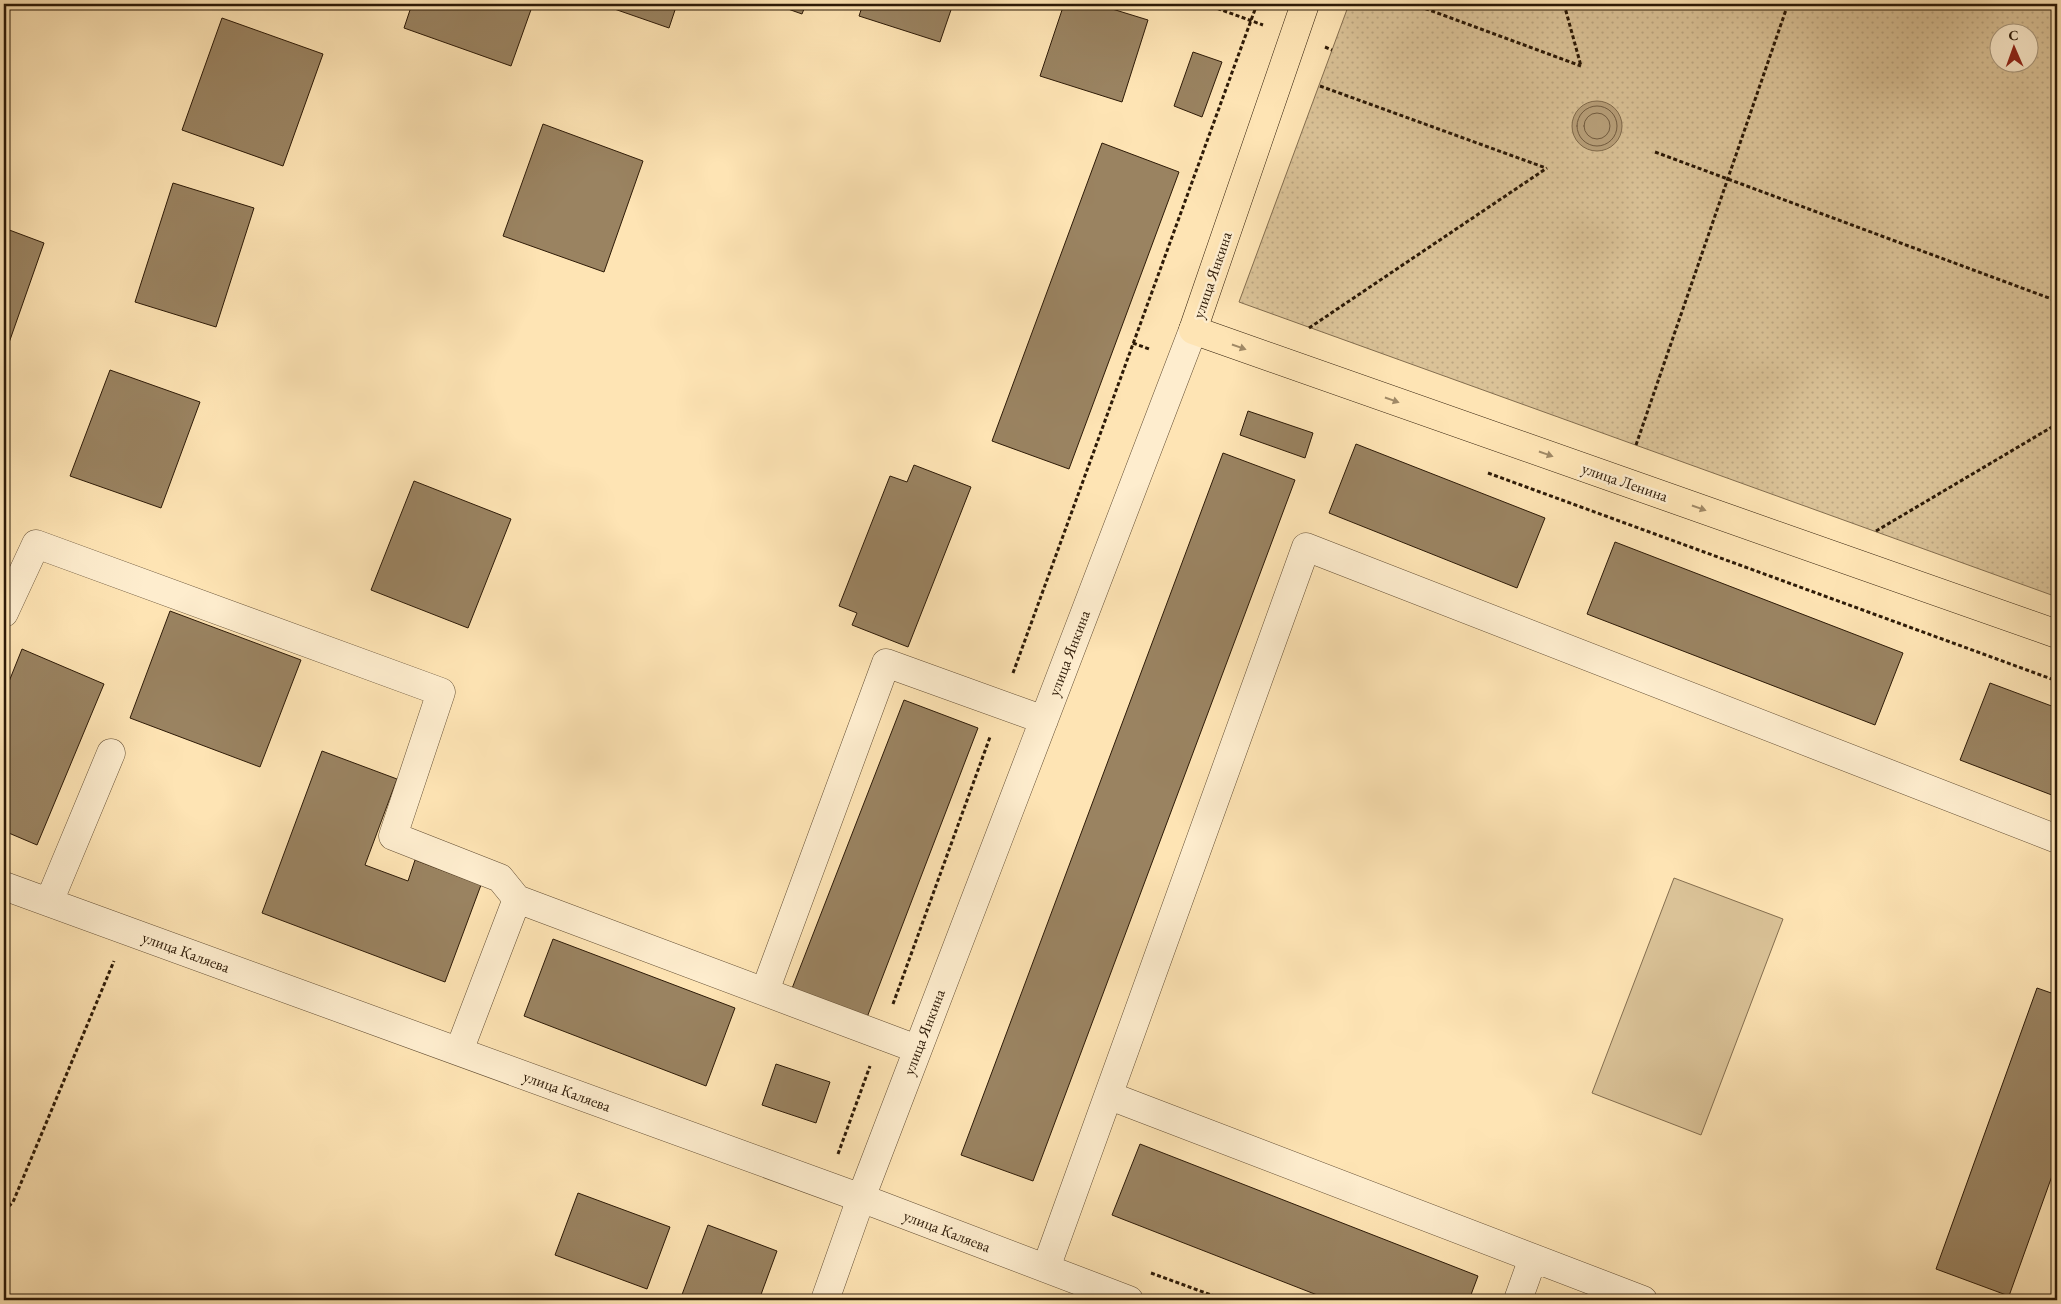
<svg xmlns="http://www.w3.org/2000/svg" width="2061" height="1304" viewBox="0 0 2061 1304" font-family="'EB Garamond',serif">
<defs>
<pattern id="park-dots" width="8" height="8" patternUnits="userSpaceOnUse" patternTransform="scale(1.25)"><rect width="8" height="8" fill="#dac297"/><path d="M2 2h.1M6 6h.1" fill="none" stroke="#bba681" stroke-width="1.8" stroke-linecap="round"/></pattern>
</defs>
<rect width="100%" height="100%" fill="#fee4b4"/>
<filter id="stains"><feTurbulence type="fractalNoise" baseFrequency=".004" numOctaves="4"/><feColorMatrix values="0 0 0 0 .2 0 0 0 0 .09 0 0 0 0 .02 0 0 0 .5 -.17"/></filter>
<radialGradient id="worn" r=".72"><stop offset=".6" stop-color="#630" stop-opacity="0"/><stop offset="1" stop-color="#630" stop-opacity=".3"/></radialGradient>
<path fill="url(#park-dots)" stroke="#846e4f" fill-rule="evenodd" d="M 1349,4 L 2057,4 L 2057,597 L 1239,302 ZM 1998,32 L 2028,32 L 2028,62 L 1998,62 Z"/>
<path fill="#dac297" stroke="#846e4f" d="M 1674,878 L 1783,919 L 1701,1135 L 1592,1093 Z"/>
<path fill="#b79f79" stroke="#806a4b" d="M1572 126a25 25 0 1 1 50 0a25 25 0 1 1-50 0Z"/>
<g fill="none" stroke-linecap="round" stroke-linejoin="round">
<path stroke="#725c40" stroke-width="1" d="M1577 126a20 20 0 1 1 40 0a20 20 0 1 1-40 0Z
M1584 126a13 13 0 1 1 26 0a13 13 0 1 1-26 0Z"/>
</g>
<path fill="#9a8361" stroke="#2d1a07" d="M 412,4 L 533,4 L 511,66 L 404,28 Z
M 600,4 L 677,4 L 669,28 Z
M 774,4 L 806,4 L 802,14 Z
M 863,4 L 953,4 L 940,42 L 859,16 Z
M 1064,4 L 1096,4 L 1148,20 L 1122,102 L 1040,76 Z
M 222,18 L 323,54 L 283,166 L 182,130 Z
M 1193,52 L 1222,62 L 1202,117 L 1174,106 Z
M 543,124 L 643,161 L 604,272 L 503,236 Z
M 1102,143 L 1179,172 L 1069,469 L 992,441 Z
M 173,183 L 254,208 L 216,327 L 135,302 Z
M 4,228 L 44,243 L 4,357 Z
M 110,370 L 200,402 L 161,508 L 70,476 Z
M 1248,411 L 1313,433 L 1305,458 L 1240,435 Z
M 1356,444 L 1545,518 L 1517,588 L 1329,513 Z
M 1223,453 L 1295,480 L 1033,1181 L 961,1155 Z
M 914,465 L 971,487 L 908,647 L 852,625 L 857,613 L 839,606 L 890,476 L 907,482 Z
M 414,481 L 511,519 L 468,628 L 371,590 Z
M 1615,542 L 1903,653 L 1875,725 L 1587,614 Z
M 170,611 L 301,660 L 260,767 L 130,718 Z
M 22,649 L 104,684 L 37,845 L 4,831 L 4,694 Z
M 1990,683 L 2057,708 L 2057,797 L 1960,760 Z
M 904,700 L 978,728 L 866,1020 L 791,991 Z
M 322,751 L 397,779 L 365,865 L 408,881 L 415,860 L 481,885 L 445,982 L 262,913 Z
M 553,939 L 735,1008 L 706,1086 L 524,1016 Z
M 2037,988 L 2057,995 L 2057,1162 L 2009,1296 L 1936,1269 Z
M 776,1064 L 830,1082 L 816,1123 L 762,1105 Z
M 1140,1144 L 1478,1276 L 1469,1300 L 1330,1300 L 1112,1215 Z
M 578,1193 L 670,1227 L 647,1289 L 555,1255 Z
M 708,1225 L 777,1251 L 759,1300 L 680,1300 Z"/>
<g fill="none" stroke-linecap="round" stroke-linejoin="round">
<g stroke="#614c32" stroke-width="29">
<path id="minor" d="M 4,613 L 36,544 L 441,692 L 393,836 L 500,878 L 517,899 L 459,1051
M 4,886 L 861,1198 L 1129,1300
M 517,899 L 917,1049
M 49,902 L 111,753
M 765,991 L 886,663 L 1044,720
M 1110,1096 L 1643,1300
M 1046,1268 L 1306,547 L 2057,839
M 825,1300 L 861,1198 L 1193,330
M 1518,1300 L 1533,1258"/>
</g>
<g stroke="#2d1a07" stroke-width="29">
<path id="major" d="M 1305,4 L 1193,330 L 2057,634"/>
</g>
<path stroke="#2d1a07" stroke-width="3" stroke-dasharray="4 2.5" stroke-linecap="butt" d="M 1205,4 L 1263,25
M 1413,4 L 1581,66
M 1564,4 L 1581,66
M 1325,47 L 1332,50
M 1320,86 L 1546,168
M 1655,152 L 2057,301
M 1309,328 L 1547,168
M 1133,343 L 1149,349
M 1636,445 L 1788,4
M 1488,473 L 2057,681
M 1876,531 L 2057,424
M 1013,673 L 1257,4
M 893,1004 L 990,737
M 838,1154 L 870,1066
M 4,1211 L 13,1202 L 114,961
M 1151,1273 L 1225,1300"/>
<use href="#minor" stroke="#feedce" stroke-width="28"/>
<use href="#major" stroke="#fee4b4" stroke-width="28"/>
</g>
<defs><path id="oneway-solid" d="M-6-.8H1V-3.2L6.5 0L1 3.2V.8H-6Z" transform="scale(1.25)"/></defs>
<g fill="#a08966">
<use href="#oneway-solid" transform="translate(1239 347) rotate(19)"/>
<use href="#oneway-solid" transform="translate(1392 400) rotate(19)"/>
<use href="#oneway-solid" transform="translate(1546 454) rotate(19)"/>
<use href="#oneway-solid" transform="translate(1699 508) rotate(19)"/>
</g>
<g text-anchor="middle" dominant-baseline="central" stroke-width="5" stroke-linejoin="round" paint-order="stroke">
<g font-size="16" fill="#2d1a07" stroke="#feedce">
<text transform="translate(1212 275) rotate(-71)">улица Янкина</text>
<text transform="translate(1625 482) rotate(19)">улица Ленина</text>
<text transform="translate(1069 653) rotate(-69)">улица Янкина</text>
<text transform="translate(186 952) rotate(20)">улица Каляева</text>
<text transform="translate(924 1032) rotate(-69)">улица Янкина</text>
<text transform="translate(567 1091) rotate(20)">улица Каляева</text>
<text transform="translate(947 1231) rotate(21)">улица Каляева</text>
</g>
</g>
<rect width="2061" height="1304" fill="none" stroke="#fee4b4" stroke-width="20"/>
<rect x="5" y="5" width="2051" height="1294" fill="none" stroke="#2d1a07" stroke-width="2.5"/>
<rect x="10" y="10" width="2041" height="1284" fill="none" stroke="#2d1a07"/>
<g transform="translate(2014 48) rotate(358)"><circle r="24" fill="#feedce" stroke="#aa997e"/>
<path d="M0-4L9 19L0 12L-9 19Z" fill="#8f2418"/>
<text y="-8" font-size="14" font-weight="bold" text-anchor="middle" fill="#2d1a07">С</text>
</g>
<rect width="100%" height="100%" filter="url(#stains)"/>
<rect width="100%" height="100%" fill="url(#worn)"/>
</svg>
